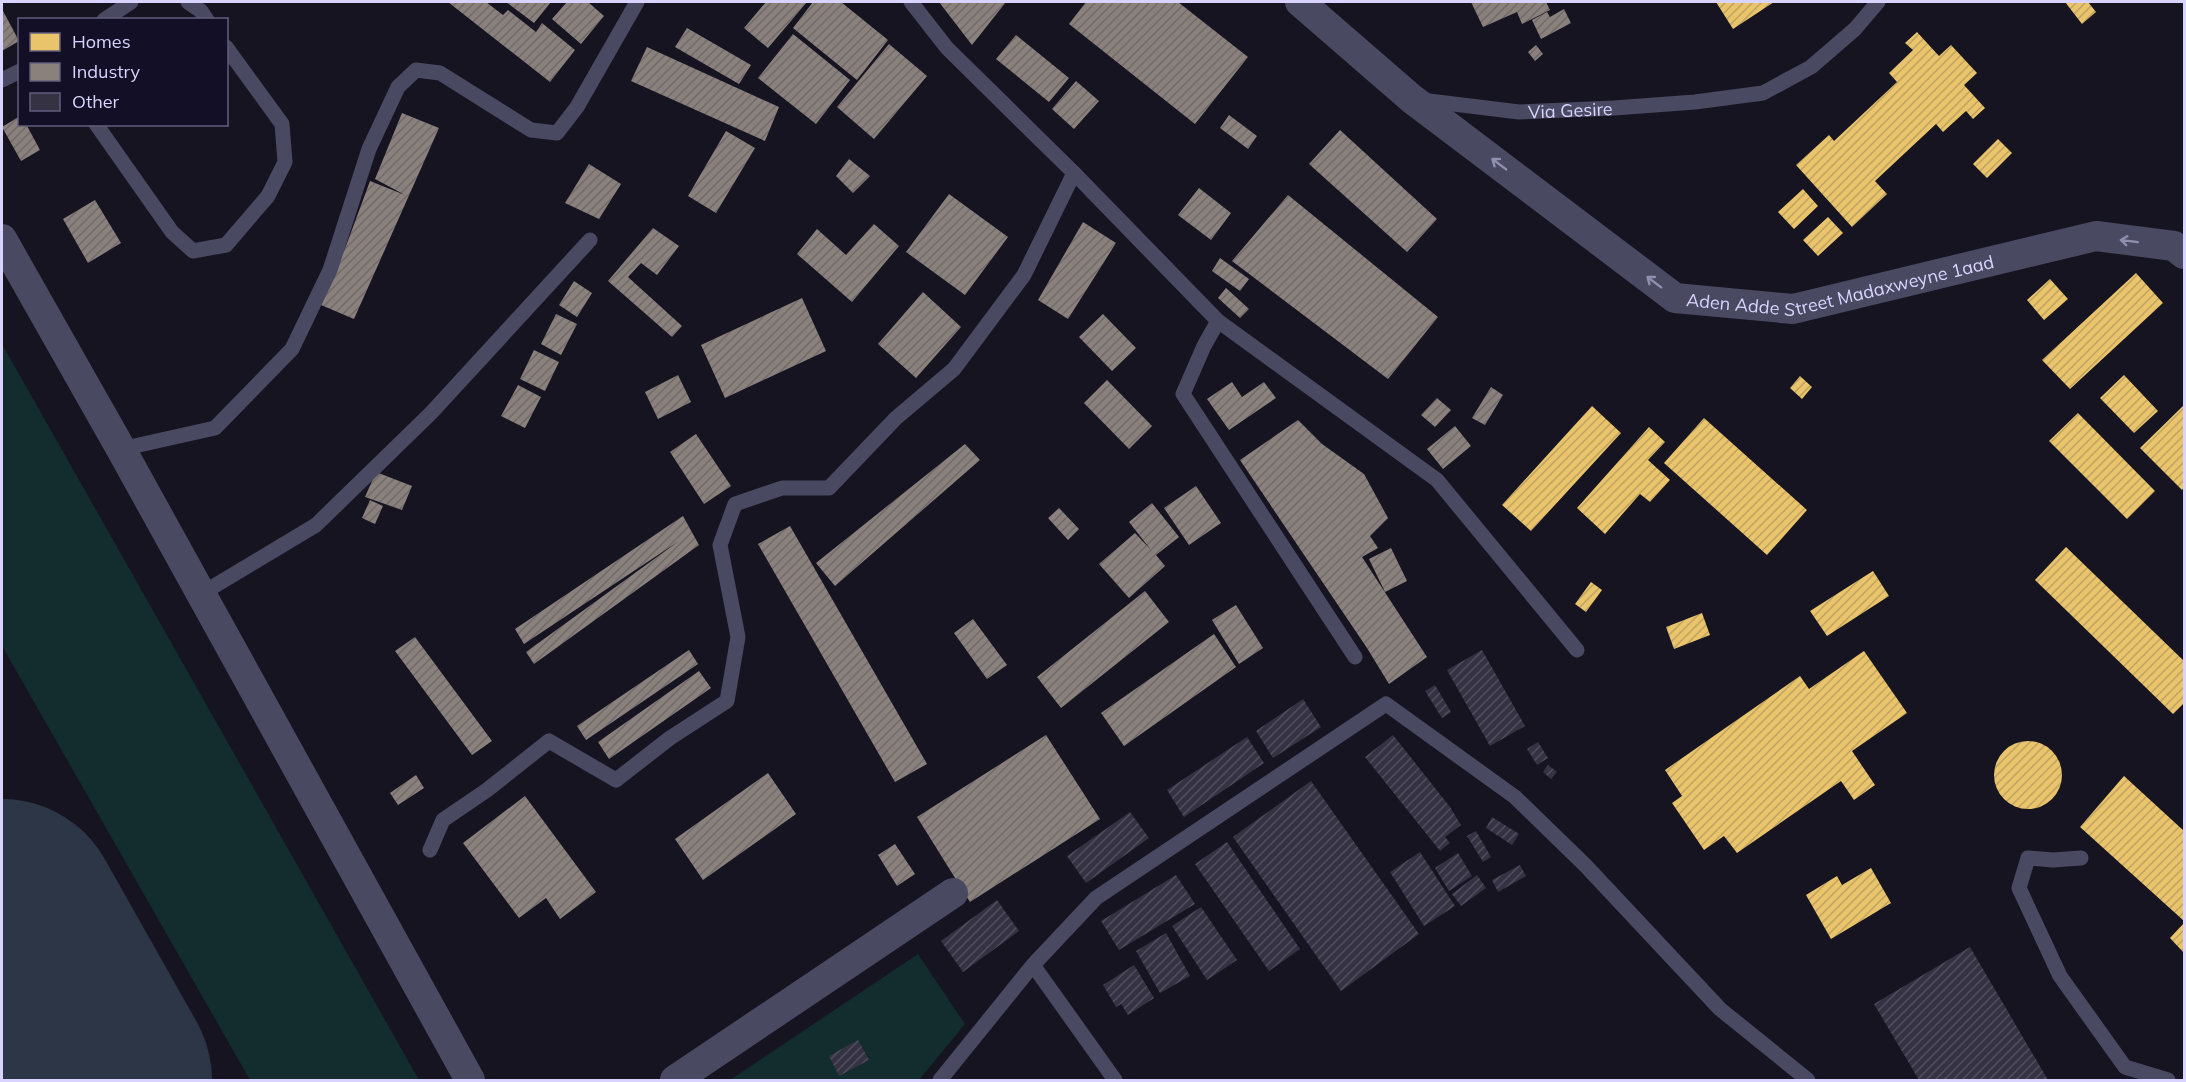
<svg xmlns="http://www.w3.org/2000/svg" width="2186" height="1082" viewBox="0 0 2186 1082" font-family="Mulish,sans-serif">
<defs>
<pattern id="homes-hatch" width="6" height="6" patternUnits="userSpaceOnUse" patternTransform="scale(1.5)"><rect width="6" height="6" fill="#e9c46a"/><path d="M-1 1l2-2M0 6l6-6M5 7l2-2" fill="none" stroke="#bfa362"/></pattern>
<pattern id="industry-hatch" width="6" height="6" patternUnits="userSpaceOnUse" patternTransform="scale(1.5)"><rect width="6" height="6" fill="#8a817c"/><path d="M-1 1l2-2M0 6l6-6M5 7l2-2" fill="none" stroke="#706a6b"/></pattern>
<pattern id="building-hatch" width="6" height="6" patternUnits="userSpaceOnUse" patternTransform="scale(1.5)"><rect width="6" height="6" fill="#343243"/><path d="M-1 1l2-2M0 6l6-6M5 7l2-2" fill="none" stroke="#514f5f"/></pattern>
</defs>
<rect width="100%" height="100%" fill="#161421"/>
<path fill="#132c2d" d="M 2,344 L 419,1080 L 250,1080 L 2,646 Z
M 918,954 L 965,1024 L 919,1080 L 730,1080 Z"/>
<path fill="url(#homes-hatch)" d="M 1716,2 L 1774,2 L 1733,29 Z
M 2065,2 L 2088,2 L 2096,12 L 2082,24 Z
M 1917,32 L 1939,56 L 1951,45 L 1977,73 L 1964,85 L 1985,108 L 1973,119 L 1966,111 L 1943,132 L 1936,124 L 1875,181 L 1887,194 L 1852,227 L 1796,165 L 1829,135 L 1834,141 L 1897,82 L 1889,73 L 1913,50 L 1905,43 Z
M 1998,139 L 2012,153 L 1987,178 L 1973,164 Z
M 1803,189 L 1818,206 L 1794,229 L 1778,212 Z
M 1828,217 L 1843,233 L 1818,256 L 1803,240 Z
M 2136,273 L 2163,303 L 2070,389 L 2042,360 Z
M 2050,279 L 2068,299 L 2044,320 L 2027,300 Z
M 2124,375 L 2158,411 L 2134,433 L 2100,398 Z
M 1800,376 L 1812,387 L 1802,399 L 1790,388 Z
M 2184,405 L 2184,487 L 2182,490 L 2140,448 Z
M 1592,406 L 1621,433 L 1531,531 L 1502,505 Z
M 2078,413 L 2155,491 L 2127,519 L 2049,441 Z
M 1704,418 L 1807,510 L 1767,555 L 1664,463 Z
M 1649,427 L 1665,442 L 1648,460 L 1670,480 L 1650,502 L 1640,494 L 1605,534 L 1577,508 Z
M 2066,547 L 2184,661 L 2184,703 L 2173,714 L 2035,580 Z
M 1873,571 L 1889,596 L 1827,636 L 1810,611 Z
M 1591,582 L 1602,590 L 1586,612 L 1575,604 Z
M 1702,613 L 1710,635 L 1674,649 L 1666,627 Z
M 1864,651 L 1907,713 L 1852,751 L 1875,785 L 1854,800 L 1841,781 L 1737,853 L 1724,836 L 1704,850 L 1672,803 L 1682,796 L 1665,770 L 1800,676 L 1809,689 Z
M1994 775a34 34 0 1 1 68 0a34 34 0 1 1-68 0Z
M 2124,776 L 2184,831 L 2184,921 L 2080,827 Z
M 1871,868 L 1891,903 L 1831,939 L 1806,895 L 1837,876 L 1842,885 Z
M 2184,923 L 2184,953 L 2170,938 Z"/>
<path fill="url(#industry-hatch)" d="M 448,2 L 486,2 L 503,15 L 508,10 L 536,32 L 542,23 L 575,50 L 550,82 Z
M 506,2 L 551,2 L 534,23 Z
M 567,2 L 588,2 L 604,16 L 581,44 L 552,19 Z
M 766,2 L 807,2 L 768,48 L 744,28 Z
M 813,2 L 841,2 L 888,40 L 857,80 L 793,28 Z
M 939,2 L 1006,2 L 972,45 Z
M 1086,2 L 1178,2 L 1248,57 L 1195,124 L 1069,24 Z
M 1471,2 L 1546,2 L 1550,10 L 1522,24 L 1517,12 L 1483,27 Z
M 2,9 L 19,41 L 2,51 Z
M 1564,9 L 1571,23 L 1541,39 L 1532,20 L 1547,12 L 1550,17 Z
M 687,28 L 751,65 L 739,84 L 675,47 Z
M 793,34 L 850,80 L 816,124 L 758,78 Z
M 1016,35 L 1069,78 L 1049,102 L 996,59 Z
M 889,44 L 927,76 L 874,139 L 837,107 Z
M 1536,45 L 1543,54 L 1535,61 L 1528,52 Z
M 647,47 L 779,107 L 765,141 L 631,81 Z
M 1076,81 L 1099,101 L 1074,129 L 1052,109 Z
M 402,113 L 439,128 L 354,319 L 321,305 L 346,246 L 370,181 L 405,195 L 375,179 Z
M 1229,115 L 1257,136 L 1248,149 L 1220,128 Z
M 20,116 L 20,124 L 26,124 L 40,150 L 21,161 L 2,127 Z
M 1340,130 L 1437,219 L 1407,252 L 1309,164 Z
M 726,131 L 755,148 L 716,213 L 688,196 Z
M 849,159 L 870,176 L 853,193 L 836,176 Z
M 589,164 L 621,184 L 599,219 L 565,203 Z
M 1199,188 L 1231,213 L 1211,240 L 1178,215 Z
M 949,194 L 1008,237 L 965,295 L 906,252 Z
M 1288,195 L 1438,317 L 1388,379 L 1232,261 Z
M 95,200 L 121,243 L 88,263 L 63,219 Z
M 1083,222 L 1116,243 L 1068,319 L 1038,300 Z
M 874,224 L 899,246 L 852,302 L 797,254 L 817,229 L 846,255 Z
M 653,228 L 679,246 L 657,275 L 641,263 L 628,277 L 682,326 L 672,337 L 608,281 Z
M 1220,258 L 1249,279 L 1240,291 L 1212,271 Z
M 574,281 L 592,293 L 577,317 L 559,305 Z
M 1226,288 L 1249,309 L 1240,318 L 1218,298 Z
M 923,292 L 961,327 L 916,378 L 878,344 Z
M 802,298 L 826,351 L 725,398 L 701,345 Z
M 556,314 L 577,324 L 561,355 L 541,344 Z
M 1103,314 L 1136,348 L 1112,371 L 1079,337 Z
M 534,350 L 559,362 L 545,391 L 520,379 Z
M 678,375 L 691,402 L 658,419 L 645,392 Z
M 1107,380 L 1152,426 L 1129,449 L 1084,403 Z
M 1232,382 L 1242,397 L 1264,382 L 1276,398 L 1229,430 L 1207,399 Z
M 518,385 L 541,397 L 525,428 L 501,416 Z
M 1491,387 L 1503,395 L 1485,425 L 1472,418 Z
M 1437,398 L 1451,410 L 1435,427 L 1421,415 Z
M 1298,420 L 1322,444 L 1364,474 L 1388,518 L 1370,536 L 1378,548 L 1362,557 L 1427,657 L 1389,684 L 1367,648 L 1240,460 Z
M 1455,426 L 1471,446 L 1443,469 L 1427,449 Z
M 696,434 L 731,486 L 704,504 L 670,452 Z
M 965,444 L 980,460 L 835,586 L 816,563 Z
M 376,472 L 412,486 L 402,510 L 365,497 Z
M 1196,486 L 1221,523 L 1189,545 L 1164,508 Z
M 370,500 L 383,506 L 375,524 L 362,518 Z
M 1152,503 L 1179,537 L 1156,555 L 1165,566 L 1129,598 L 1099,564 L 1135,533 L 1151,550 L 1129,522 Z
M 1059,508 L 1079,529 L 1068,540 L 1048,518 Z
M 683,516 L 699,545 L 534,664 L 526,652 L 679,541 L 524,644 L 515,629 Z
M 790,526 L 927,764 L 895,782 L 758,544 Z
M 1391,548 L 1407,581 L 1385,592 L 1369,559 Z
M 1145,591 L 1169,622 L 1061,708 L 1037,677 Z
M 1236,605 L 1263,648 L 1239,664 L 1212,620 Z
M 973,619 L 1007,665 L 987,679 L 954,633 Z
M 1214,634 L 1236,667 L 1124,746 L 1101,713 Z
M 415,637 L 492,741 L 472,755 L 395,651 Z
M 689,650 L 698,664 L 586,740 L 577,726 Z
M 699,671 L 711,688 L 609,759 L 598,742 Z
M 1046,735 L 1100,819 L 970,902 L 917,817 Z
M 768,773 L 796,814 L 703,880 L 675,839 Z
M 416,775 L 424,788 L 398,805 L 390,793 Z
M 525,796 L 596,892 L 560,919 L 546,898 L 519,918 L 463,843 Z
M 895,844 L 915,874 L 897,886 L 878,855 Z"/>
<g fill="none" stroke-linecap="round" stroke-linejoin="round">
<path stroke="#2c3646" stroke-width="236" d="M 2,917 L 94,1080"/>
</g>
<path fill="url(#building-hatch)" d="M 1482,650 L 1525,726 L 1490,746 L 1447,670 Z
M 1435,685 L 1451,712 L 1442,718 L 1425,691 Z
M 1303,699 L 1321,727 L 1273,758 L 1256,731 Z
M 1393,735 L 1450,807 L 1461,825 L 1445,837 L 1450,843 L 1440,851 L 1365,757 Z
M 1247,737 L 1264,763 L 1184,817 L 1167,790 Z
M 1538,742 L 1548,758 L 1537,765 L 1527,749 Z
M 1548,765 L 1557,772 L 1551,779 L 1543,772 Z
M 1311,781 L 1419,934 L 1341,991 L 1233,837 Z
M 1130,812 L 1149,838 L 1086,883 L 1067,856 Z
M 1492,817 L 1519,834 L 1512,845 L 1486,828 Z
M 1476,831 L 1491,857 L 1483,862 L 1467,836 Z
M 1227,842 L 1300,949 L 1269,971 L 1195,864 Z
M 1420,852 L 1455,906 L 1424,926 L 1390,872 Z
M 1458,853 L 1472,876 L 1449,891 L 1435,868 Z
M 1520,865 L 1526,876 L 1498,892 L 1492,880 Z
M 1176,875 L 1195,904 L 1119,950 L 1101,921 Z
M 1477,875 L 1486,888 L 1461,906 L 1452,894 Z
M 997,900 L 1019,931 L 963,972 L 941,941 Z
M 1201,907 L 1237,960 L 1207,980 L 1172,926 Z
M 1166,933 L 1190,976 L 1160,993 L 1136,951 Z
M 1970,947 L 2048,1080 L 1919,1080 L 1874,1004 Z
M 1134,965 L 1154,998 L 1128,1015 L 1121,1004 L 1116,1007 L 1103,985 Z
M 858,1040 L 869,1060 L 839,1076 L 829,1056 Z"/>
<g fill="none" stroke-linecap="round" stroke-linejoin="round">
<g stroke="#4a4962" stroke-width="15">
<path d="M 188,2 L 201,11 L 207,20"/>
<path d="M 911,2 L 947,48 L 1074,173 L 1218,321 L 1437,480 L 1577,650"/>
<path d="M 104,20 L 131,2"/>
<path d="M 2,80 L 20,71"/>
<path id="s1" d="M 1421,100 L 1519,112 L 1614,108 L 1695,102 L 1763,93 L 1811,67 L 1855,29 L 1878,2"/>
<path d="M 96,124 L 172,232 L 193,251 L 226,245 L 268,196 L 285,162 L 282,124 L 226,47"/>
<path d="M 1218,321 L 1204,346 L 1183,394 L 1355,657"/>
<path d="M 121,449 L 215,428 L 292,349 L 330,270 L 369,149 L 398,87 L 416,70 L 440,73 L 531,130 L 557,133 L 577,107 L 637,2"/>
<path d="M 201,594 L 316,525 L 431,413 L 590,240"/>
<path d="M 430,850 L 443,820 L 487,790 L 549,741 L 616,780 L 670,738 L 727,701 L 738,637 L 720,545 L 735,504 L 782,488 L 829,488 L 896,418 L 954,369 L 1024,275 L 1074,173"/>
<path d="M 2081,858 L 2053,860 L 2028,858 L 2019,888 L 2060,976 L 2125,1067 L 2168,1080"/>
<path d="M 1033,965 L 1115,1080"/>
<path d="M 940,1080 L 1033,965 L 1096,898 L 1386,704 L 1515,797 L 1585,865 L 1720,1009 L 1808,1080"/>
</g>
<g stroke="#4a4962" stroke-width="30">
<path id="s2" d="M 1300,2 L 1412,99 L 1675,298 L 1793,309 L 2096,236 L 2174,246 L 2184,254"/>
<path d="M 2,239 L 121,449 L 470,1080"/>
<path d="M 675,1080 L 953,893"/>
</g>
</g>
<defs><path id="oneway-shaft" d="M-6 0H5M1.5-3L5.5 0L1.5 3" fill="none" stroke-width="1.6" stroke-linecap="round" stroke-linejoin="round" transform="scale(1.5)"/></defs>
<g stroke="#928eb0">
<use href="#oneway-shaft" transform="translate(1499 164) rotate(-143)"/>
<use href="#oneway-shaft" transform="translate(2129 241) rotate(-173)"/>
<use href="#oneway-shaft" transform="translate(1654 282) rotate(-143)"/>
</g>
<g text-anchor="middle" dominant-baseline="central" stroke-width="6" stroke-linejoin="round" paint-order="stroke">
<g font-size="18" fill="#d9d4ff" stroke="#130f26">
<text stroke="none"><textPath href="#s1" startOffset="150">Via Gesire</textPath></text>
<text stroke="none"><textPath href="#s2" startOffset="646">Aden Adde Street Madaxweyne 1aad</textPath></text>
</g>
</g>
<rect width="2186" height="1082" fill="none" stroke="#d9d4ff" stroke-width="6"/>
<rect x="18" y="18" width="210" height="108" fill="#130f26" stroke="#625e7d" stroke-width="1.5"/>
<rect x="30" y="33" width="30" height="18" fill="#e9c46a" stroke="#625e7d" stroke-width="1.5"/>
<text x="72" y="48" font-size="18" fill="#d9d4ff">Homes</text>
<rect x="30" y="63" width="30" height="18" fill="#8a817c" stroke="#625e7d" stroke-width="1.5"/>
<text x="72" y="78" font-size="18" fill="#d9d4ff">Industry</text>
<rect x="30" y="93" width="30" height="18" fill="#343243" stroke="#625e7d" stroke-width="1.5"/>
<text x="72" y="108" font-size="18" fill="#d9d4ff">Other</text>
</svg>
